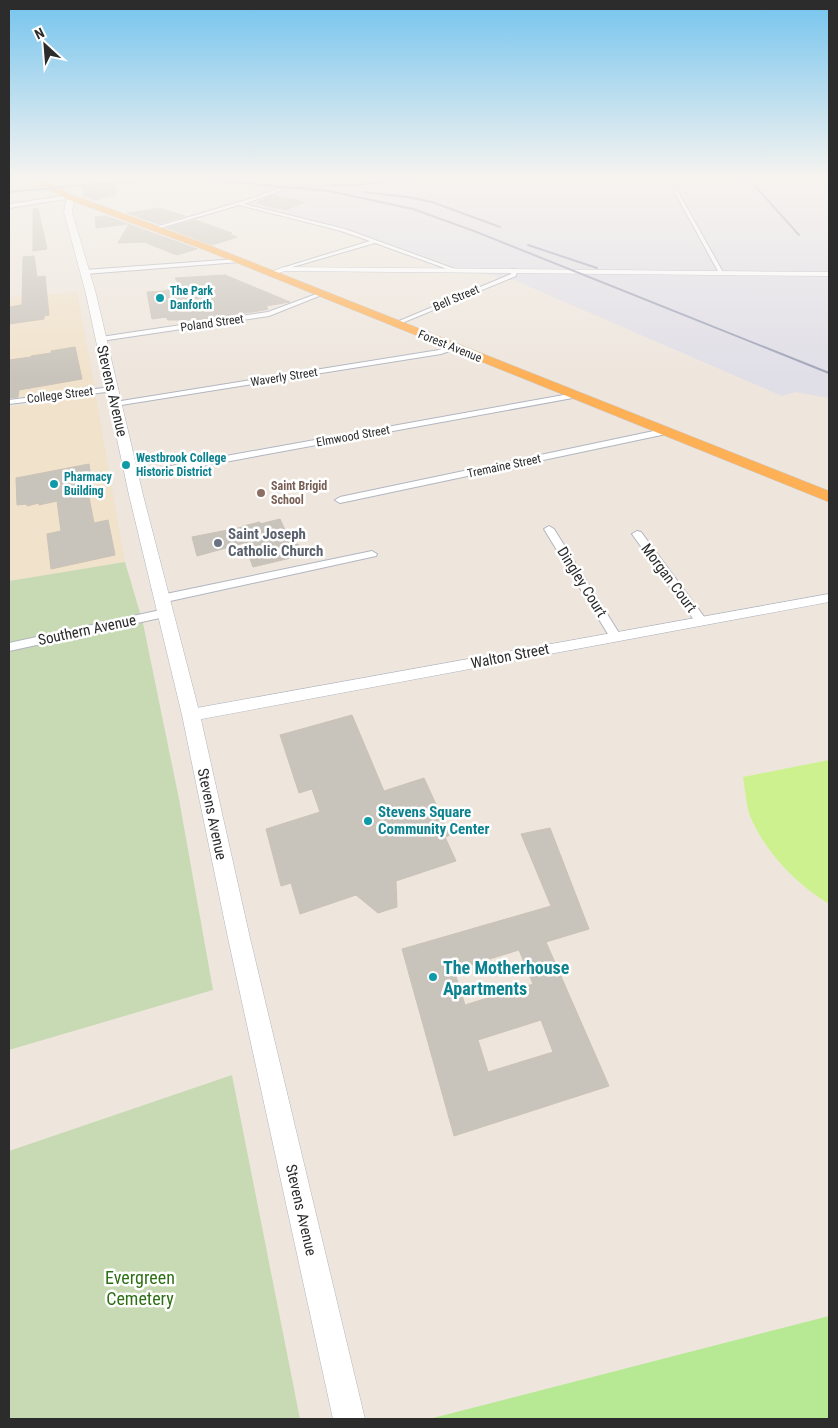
<svg xmlns="http://www.w3.org/2000/svg" width="838" height="1428" viewBox="0 0 838 1428" font-family="'Roboto Condensed',sans-serif">
<rect width="100%" height="100%" fill="#eee6dd"/>
<path fill="#e0dee7" d="M 149,177 L 829,177 L 829,398 L 795,392 L 782,396 L 514,280 L 458,268 L 347,229 L 239,202 L 275,189 L 173,181 Z"/>
<path fill="#f1e2cb" d="M 77,292 L 95,388 L 9,398 L 9,298 Z
M 96,396 L 125,562 L 9,581 L 9,407 Z"/>
<path fill="#b7e995" d="M 829,1316 L 829,1419 L 429,1419 Z"/>
<path fill="#c8dab3" d="M 125,562 L 143,623 L 179,799 L 213,990 L 9,1050 L 9,581 Z
M 232,1075 L 300,1419 L 9,1419 L 9,1151 Z"/>
<path fill="#cef190" d="M 829,760 L 829,904 C 796,884 765,852 750,816 C 746,804 745,789 743,777 Z"/>
<path fill="#c9c4bb" stroke="#cac2b6" fill-rule="evenodd" d="M 114,184 L 116,186 L 116,195 L 96,200 L 83,196 L 83,186 Z
M 273,195 L 305,202 L 286,210 L 256,203 Z
M 38,208 L 47,249 L 33,251 L 33,209 Z
M 160,208 L 185,216 L 158,224 L 127,213 Z
M 106,216 L 197,249 L 177,255 L 144,242 L 118,243 L 129,224 L 96,228 L 95,217 Z
M 195,220 L 232,233 L 229,234 L 237,237 L 212,245 L 167,228 Z
M 34,256 L 37,277 L 45,276 L 49,315 L 44,316 L 44,319 L 9,324 L 9,307 L 22,305 L 23,257 Z
M 225,275 L 290,302 L 266,306 L 268,309 L 259,311 L 198,320 L 168,320 L 166,317 L 152,319 L 147,292 L 164,291 L 180,286 L 175,278 Z
M 75,347 L 82,379 L 19,390 L 18,397 L 9,398 L 9,360 L 31,357 L 31,356 L 51,353 L 51,351 Z
M 89,464 L 93,491 L 88,492 L 94,523 L 108,520 L 115,555 L 51,569 L 47,534 L 61,531 L 57,501 L 39,505 L 39,503 L 27,506 L 27,504 L 17,505 L 16,478 Z
M 280,519 L 292,545 L 298,544 L 303,555 L 253,567 L 244,543 L 197,556 L 192,537 L 243,527 L 243,526 L 260,522 L 260,524 Z
M 352,715 L 384,791 L 424,778 L 450,835 L 445,837 L 456,861 L 396,881 L 397,907 L 378,913 L 356,895 L 300,914 L 291,883 L 281,886 L 266,829 L 320,812 L 312,789 L 299,793 L 280,735 Z
M 550,828 L 589,929 L 546,942 L 609,1086 L 454,1136 L 402,949 L 551,906 L 521,834 ZM 519,950 L 533,984 L 465,1005 L 454,970 ZM 541,1020 L 553,1052 L 488,1072 L 478,1040 Z"/>
<g fill="none" stroke-linecap="round" stroke-linejoin="round">
<g stroke="#b1b5c0" stroke-width="2">
<path id="minor" d="M 280,188 L 282,190 L 244,204 L 345,229 L 458,270 L 453,271 L 375,243 L 282,270 L 282,268 L 370,241 L 341,231 L 239,205 L 157,229 L 152,228 L 256,197 Z
M 673,189 L 677,190 L 724,274 L 719,273 Z
M 70,195 L 72,198 L 9,208 L 9,204 Z
M 237,259 L 239,262 L 85,274 L 82,272 L 85,270 Z
M 512,269 L 517,270 L 516,276 L 397,325 L 392,324 L 511,274 Z
M 319,293 L 324,294 L 269,316 L 101,341 L 97,339 L 101,337 L 268,312 Z
M 452,345 L 456,347 L 455,349 L 441,354 L 115,406 L 111,404 L 115,402 L 439,350 Z
M 111,387 L 115,389 L 114,391 L 9,404 L 9,400 Z
M 575,393 L 579,395 L 578,397 L 132,479 L 127,476 L 132,473 Z
M 668,428 L 672,431 L 671,433 L 340,503 L 335,500 L 340,497 Z
M 549,526 L 554,529 L 619,633 L 621,636 L 619,639 L 611,639 L 544,529 Z
M 637,531 L 641,532 L 705,618 L 707,621 L 705,624 L 697,624 L 632,534 Z
M 372,551 L 377,554 L 376,556 L 161,603 L 156,599 L 161,595 Z
M 165,609 L 171,613 L 169,616 L 9,651 L 9,643 Z"/>
</g>
<g stroke="#b1b5c0" stroke-width="1">
<path id="tertiary" d="M 284,267 L 829,272 L 829,276 L 285,271 L 269,276 L 265,274 Z
M 829,594 L 829,602 L 191,721 L 186,719 L 183,715 L 186,711 L 191,709 Z"/>
</g>
<g stroke="#b1b5c0" stroke-width="1">
<path id="secondary" d="M 67,195 L 74,197 L 72,212 L 96,294 L 143,495 L 200,715 L 250,938 L 365,1419 L 333,1419 L 228,938 L 182,715 L 129,495 L 86,294 L 64,212 Z"/>
</g>
<g stroke="#c8c8c8" stroke-width="1">
<path id="trunk" d="M 13,177 L 39,178 L 73,195 L 211,246 L 829,491 L 829,502 L 205,250 L 67,199 L 34,182 Z"/>
</g>
<use href="#minor" fill="#fff" fill-rule="evenodd"/>
<use href="#tertiary" fill="#fff" fill-rule="evenodd"/>
<use href="#secondary" fill="#fff" fill-rule="evenodd"/>
<use href="#trunk" fill="#feb056" fill-rule="evenodd"/>
<path stroke="#9fa4b8" stroke-width="2" d="M 177,177 L 329,191 L 413,209 L 474,231 L 829,373
M 747,177 L 799,235
M 408,182 L 442,177
M 326,185 L 357,185 L 416,177
M 9,192 L 94,184 L 184,179
M 363,192 L 408,197 L 432,202 L 500,227
M 528,245 L 597,268"/>
</g>
<linearGradient id="sky" x2="0" y2="1"><stop stop-color="#75c4ee"/><stop offset="0.47" stop-color="#f7f4f0"/><stop offset="1" stop-color="#f7f4f0" stop-opacity="0"/></linearGradient>
<rect width="838" height="377" fill="url(#sky)"/>
<g fill="#0f9aa8" stroke="#fff" stroke-width="2">
<circle cx="160" cy="298" r="5"/>
<circle cx="126" cy="465" r="5"/>
<circle cx="54" cy="484" r="5"/>
<circle cx="368" cy="821" r="5"/>
<circle cx="433" cy="977" r="5"/>
</g>
<circle fill="#8d6e63" stroke="#fff" stroke-width="2" cx="261" cy="493" r="5"/>
<circle fill="#6b7280" stroke="#fff" stroke-width="2" cx="218" cy="543" r="5"/>
<g text-anchor="middle" dominant-baseline="central" stroke-width="5" stroke-linejoin="round" paint-order="stroke">
<g font-size="12" font-weight="bold" fill="#0d838f" stroke="#fff" text-anchor="start">
<text x="170" y="291">The Park<tspan x="170" dy="14">Danforth</tspan></text>
<text x="136" y="458">Westbrook College<tspan x="136" dy="14">Historic District</tspan></text>
<text x="64" y="477">Pharmacy<tspan x="64" dy="14">Building</tspan></text>
</g>
<g font-size="12" fill="#2c2c2c" stroke="#fff">
<text transform="translate(456 298) rotate(-23)">Bell Street</text>
<text transform="translate(212 323) rotate(-8)">Poland Street</text>
<text transform="translate(450 346) rotate(22)">Forest Avenue</text>
<text transform="translate(284 377) rotate(-9)">Waverly Street</text>
<text transform="translate(60 395) rotate(-7)">College Street</text>
<text transform="translate(353 436) rotate(-10)">Elmwood Street</text>
<text transform="translate(504 466) rotate(-12)">Tremaine Street</text>
</g>
<g font-size="12" font-weight="bold" fill="#785e54" stroke="#fff" text-anchor="start">
<text x="271" y="486">Saint Brigid<tspan x="271" dy="14">School</tspan></text>
</g>
<g font-size="15" fill="#2c2c2c" stroke="#fff">
<text transform="translate(112 391) rotate(77)">Stevens Avenue</text>
<text transform="translate(669 578) rotate(53)">Morgan Court</text>
<text transform="translate(582 582) rotate(58)">Dingley Court</text>
<text transform="translate(87 630) rotate(-12)">Southern Avenue</text>
<text transform="translate(510 656) rotate(-11)">Walton Street</text>
<text transform="translate(212 814) rotate(78)">Stevens Avenue</text>
<text transform="translate(301 1210) rotate(77)">Stevens Avenue</text>
</g>
<g font-size="15" font-weight="bold" fill="#5b616d" stroke="#fff" text-anchor="start">
<text x="228" y="534">Saint Joseph<tspan x="228" dy="17">Catholic Church</tspan></text>
</g>
<g font-size="15" font-weight="bold" fill="#0d838f" stroke="#fff" text-anchor="start">
<text x="378" y="812">Stevens Square<tspan x="378" dy="17">Community Center</tspan></text>
</g>
<g font-size="18" font-weight="bold" fill="#0d838f" stroke="#fff" text-anchor="start">
<text x="443" y="967">The Motherhouse<tspan x="443" dy="21">Apartments</tspan></text>
</g>
<g font-size="18" fill="#2d7014" stroke="#fff">
<text x="140" y="1277">Evergreen<tspan x="140" dy="21">Cemetery</tspan></text>
</g>
</g>
<rect width="838" height="1428" fill="none" stroke="#2c2c2c" stroke-width="20"/>
<g transform="translate(45 45) rotate(334)" stroke="#ffffff" stroke-width="4" paint-order="stroke">
<path d="M0-4L9 19L0 12L-9 19Z" fill="#2c2c2c"/>
<text y="-8" font-size="14" font-weight="bold" text-anchor="middle" fill="#2c2c2c">N</text>
</g>
</svg>
